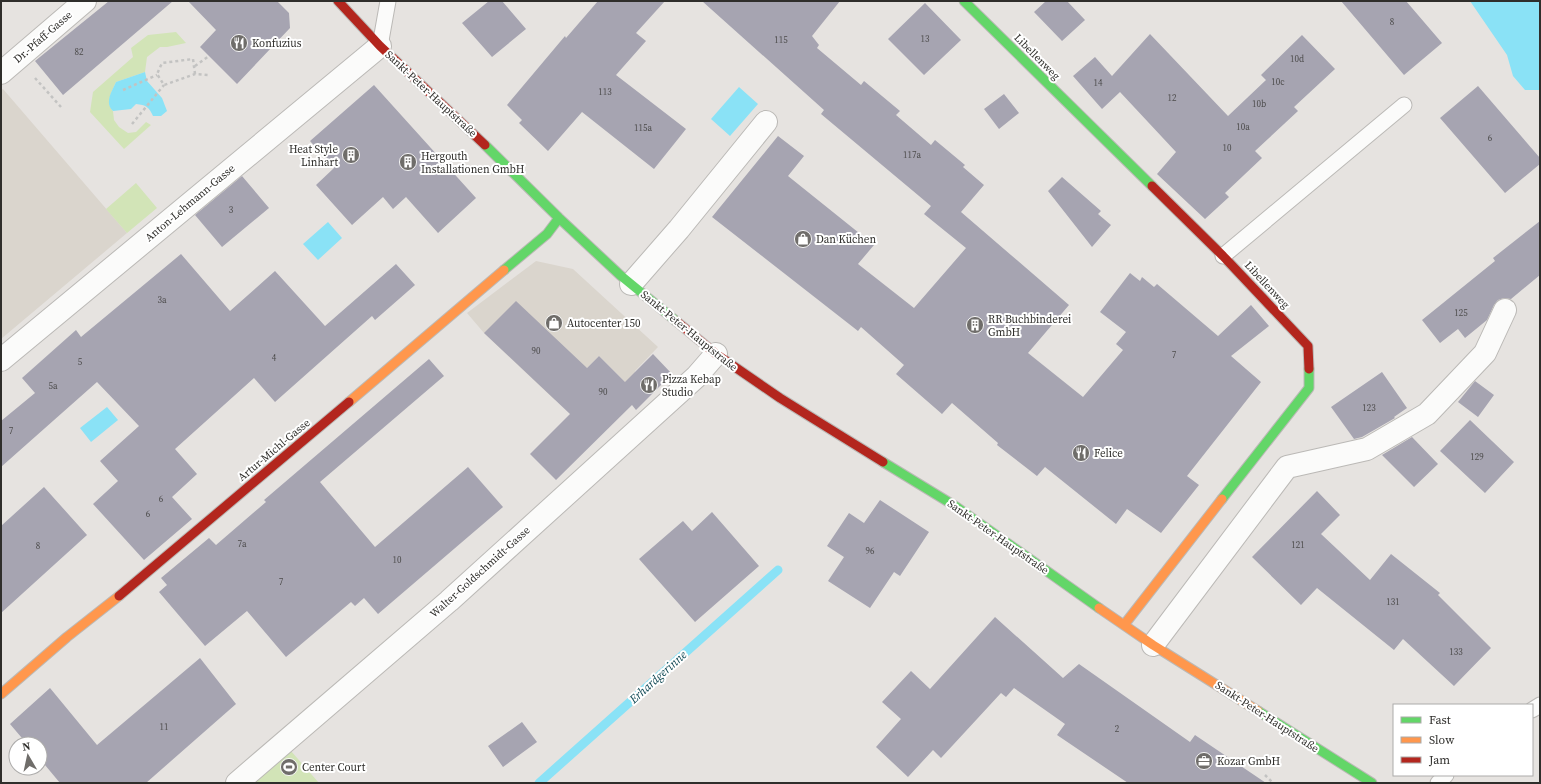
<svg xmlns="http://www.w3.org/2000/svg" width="1541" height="784" viewBox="0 0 1541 784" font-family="'Source Serif 4',serif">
<rect width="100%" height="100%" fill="#e6e3e0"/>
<path fill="#dad5cd" d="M 3,89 L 127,233 L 1,339 L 1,90 Z
M 536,261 L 573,269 L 658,347 L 635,371 L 633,390 L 599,356 L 555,400 L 484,333 L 467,313 Z"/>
<path fill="#d2e4b7" d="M 176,32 L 186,43 L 167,47 L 160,47 L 147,57 L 145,72 L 116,82 C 112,91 105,103 113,111 L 114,120 L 119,127 L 128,133 L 136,132 L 146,122 L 151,125 L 124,149 L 90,112 L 93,92 L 133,57 L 131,48 L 148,35 Z
M 136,183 L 157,208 L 127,233 L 106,209 Z
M 291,751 L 319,783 L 254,783 Z"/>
<path fill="#8ae2f6" d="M 1470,1 L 1540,1 L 1540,90 L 1525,90 L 1513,76 L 1507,55 Z
M 145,72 L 147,81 L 162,98 L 167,111 L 161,116 L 153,116 C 149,107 146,105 136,104 L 131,109 L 113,111 C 104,103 112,91 116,82 Z
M 739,87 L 758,104 L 730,136 L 711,119 Z
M 328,222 L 342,238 L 318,260 L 303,244 Z
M 107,407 L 118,420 L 91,442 L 80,428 Z"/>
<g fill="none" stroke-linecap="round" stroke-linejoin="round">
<path stroke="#8ae2f6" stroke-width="9" d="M 539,783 L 778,570"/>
</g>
<path fill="#a6a4b1" d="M 109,1 L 173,1 L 63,95 L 35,61 Z
M 188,1 L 277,1 L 289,13 L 290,28 L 237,84 L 200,47 L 216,30 Z
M 489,1 L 502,1 L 526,29 L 492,57 L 462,23 Z
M 598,1 L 665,1 L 636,33 L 646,41 L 616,75 L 686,129 L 654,169 L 582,112 L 548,151 L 519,123 L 522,120 L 507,105 L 565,36 L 566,38 Z
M 702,1 L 840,1 L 812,36 L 819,45 L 817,48 L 861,85 L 864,81 L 900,111 L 896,115 L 931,145 L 935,140 L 965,165 L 963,167 L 984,185 L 961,212 L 1069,305 L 1028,353 L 1083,397 L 1123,350 L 1116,344 L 1126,332 L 1100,312 L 1130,273 L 1140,281 L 1142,277 L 1154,287 L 1157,284 L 1218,336 L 1251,305 L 1269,326 L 1231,356 L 1261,382 L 1187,476 L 1199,485 L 1161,533 L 1127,509 L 1116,524 L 1045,467 L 1037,476 L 997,445 L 998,443 L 952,403 L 942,414 L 896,374 L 904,365 L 861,327 L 858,331 L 712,217 L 778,136 L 804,156 L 788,176 L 874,245 L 858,264 L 914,308 L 966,248 L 924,214 L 931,206 L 821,114 L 824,110 Z
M 1046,1 L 1067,1 L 1085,20 L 1062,41 L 1034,12 Z
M 1341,1 L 1406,1 L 1442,43 L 1404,75 Z
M 925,3 L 961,40 L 924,75 L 888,39 Z
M 1150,34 L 1228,116 L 1266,80 L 1261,75 L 1302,35 L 1335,69 L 1294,107 L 1298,111 L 1255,151 L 1262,158 L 1225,193 L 1229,197 L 1205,219 L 1157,174 L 1176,152 L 1120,92 L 1102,109 L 1073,76 L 1095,57 L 1112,76 Z
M 374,85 L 476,198 L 438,233 L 406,197 L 393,209 L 383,197 L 352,225 L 316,185 L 334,168 L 310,141 Z
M 1478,86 L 1540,158 L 1540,164 L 1505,193 L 1440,118 Z
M 1004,94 L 1019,113 L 999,129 L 984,109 Z
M 242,176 L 269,208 L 222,247 L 195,215 Z
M 1062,177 L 1101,211 L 1098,214 L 1111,225 L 1092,247 L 1048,191 Z
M 1540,221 L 1540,275 L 1511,299 L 1504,298 L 1498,300 L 1494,305 L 1487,320 L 1465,338 L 1458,329 L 1440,343 L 1422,320 L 1495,261 L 1493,258 Z
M 181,254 L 230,311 L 275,271 L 325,326 L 396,264 L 415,285 L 375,320 L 372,316 L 275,402 L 254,378 L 175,449 L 197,474 L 172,497 L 192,519 L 144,560 L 93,504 L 118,481 L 100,461 L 139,426 L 97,382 L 1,467 L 1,421 L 35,393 L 22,378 L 76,330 L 81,337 Z
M 516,301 L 587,368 L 599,356 L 625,382 L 653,354 L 672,374 L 636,410 L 632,405 L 556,480 L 530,454 L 570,414 L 484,333 Z
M 429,359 L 444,376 L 320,482 L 375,547 L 468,467 L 503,507 L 378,614 L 364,598 L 355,606 L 351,602 L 286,657 L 247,611 L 205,646 L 159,592 L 167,585 L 161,578 L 209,538 L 216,545 L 266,502 L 264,500 Z
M 1382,372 L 1407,408 L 1394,417 L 1395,418 L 1362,437 L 1354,439 L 1331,407 Z
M 1475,381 L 1494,395 L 1478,417 L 1458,402 Z
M 1470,420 L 1514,462 L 1485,493 L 1440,451 Z
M 1412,437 L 1438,464 L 1414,487 L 1382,455 Z
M 44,487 L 87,535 L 1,613 L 1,526 Z
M 1317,491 L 1340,515 L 1321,534 L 1370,580 L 1391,554 L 1440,593 L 1438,595 L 1491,648 L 1454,686 L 1403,639 L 1394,650 L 1317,588 L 1301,605 L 1252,557 Z
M 880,500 L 929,532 L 900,576 L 894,572 L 870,608 L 828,581 L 844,557 L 827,546 L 849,513 L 864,523 Z
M 712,512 L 759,566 L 695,622 L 639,559 L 683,521 L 692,531 Z
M 995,617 L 1063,678 L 1079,664 L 1190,742 L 1195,735 L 1266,783 L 1128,783 L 1057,735 L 1065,724 L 1014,688 L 1006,697 L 1001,693 L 941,758 L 933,750 L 908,777 L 876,747 L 901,719 L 882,702 L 911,671 L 930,689 Z
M 200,658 L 236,704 L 146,783 L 60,783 L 40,759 L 40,744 L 27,744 L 10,724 L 50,688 L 97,745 Z
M 522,722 L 537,742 L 503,767 L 488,746 Z"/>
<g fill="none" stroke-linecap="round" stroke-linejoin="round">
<g stroke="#bbb9b6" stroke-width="17">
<path id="lane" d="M 380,46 L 388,1
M 1223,256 L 1404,105
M 1532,710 L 1540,705
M 1438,783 L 1446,775"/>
</g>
<g stroke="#bbb9b6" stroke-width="24">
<path id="street" d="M 1,73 L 85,1
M 631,284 L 679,229 L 766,122
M 1,360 L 380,46
M 1153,645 L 1287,467 L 1367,449 L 1427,414 L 1485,353 L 1505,310
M 237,783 L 449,601 L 696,377 L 716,354"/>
</g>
<g stroke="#bbb9b6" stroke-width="11">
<path id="fast" d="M 964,1 L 1152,186
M 485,145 L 559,218 L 620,275 L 676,321
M 504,270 L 547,234 L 559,218
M 883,462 L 955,506 L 1099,608
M 1222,499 L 1309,388 L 1309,369
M 1258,711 L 1372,783"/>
</g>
<g stroke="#bbb9b6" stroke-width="11">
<path id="slow" d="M 349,402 L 504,270
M 1099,608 L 1153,645 L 1258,711
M 1124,625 L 1222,499
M 1,694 L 67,637 L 119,596"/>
</g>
<g stroke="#bbb9b6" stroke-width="11">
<path id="jam" d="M 338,1 L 380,46 L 485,145
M 1152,186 L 1223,256 L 1308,346 L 1309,369
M 676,321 L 716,354 L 780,398 L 883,462
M 119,596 L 349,402"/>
</g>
<path stroke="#c3c3c2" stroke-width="2.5" stroke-dasharray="3 3" stroke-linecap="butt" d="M 195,66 L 209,56
M 195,74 L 193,59 L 162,63 L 157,74 L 164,85 L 195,74 L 209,75
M 35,78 L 61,107
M 123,90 L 157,75
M 132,124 L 164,85
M 1265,775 L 1273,783"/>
<use href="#lane" stroke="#fbfbfa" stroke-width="15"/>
<use href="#street" stroke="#fbfbfa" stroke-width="22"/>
<use href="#fast" stroke="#63d668" stroke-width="9"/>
<use href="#slow" stroke="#ff974d" stroke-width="9"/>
<use href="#jam" stroke="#b3261e" stroke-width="9"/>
</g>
<defs>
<g id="restaurant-disc" transform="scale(0.9)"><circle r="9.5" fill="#6f6d6a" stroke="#fff"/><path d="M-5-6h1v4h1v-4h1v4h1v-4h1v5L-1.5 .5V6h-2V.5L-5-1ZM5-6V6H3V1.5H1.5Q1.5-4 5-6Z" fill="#fff"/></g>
<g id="building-disc" transform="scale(0.9)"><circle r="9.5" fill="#6f6d6a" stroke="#fff"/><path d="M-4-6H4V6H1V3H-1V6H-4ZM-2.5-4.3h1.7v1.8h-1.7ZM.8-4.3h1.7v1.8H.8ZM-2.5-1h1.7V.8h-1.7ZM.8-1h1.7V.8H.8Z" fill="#fff"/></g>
<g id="shop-disc" transform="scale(0.9)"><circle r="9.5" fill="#6f6d6a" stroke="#fff"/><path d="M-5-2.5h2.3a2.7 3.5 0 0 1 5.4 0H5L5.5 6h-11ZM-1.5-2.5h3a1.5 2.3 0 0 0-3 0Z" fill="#fff"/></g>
<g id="office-disc" transform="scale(0.9)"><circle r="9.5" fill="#6f6d6a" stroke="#fff"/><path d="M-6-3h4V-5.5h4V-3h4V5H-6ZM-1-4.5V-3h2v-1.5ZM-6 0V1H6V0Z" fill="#fff"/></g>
<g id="stadium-disc" transform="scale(0.9)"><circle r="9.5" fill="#6f6d6a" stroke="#fff"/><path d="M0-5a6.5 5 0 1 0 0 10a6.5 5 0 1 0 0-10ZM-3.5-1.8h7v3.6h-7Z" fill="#fff"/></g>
</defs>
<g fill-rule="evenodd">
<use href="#restaurant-disc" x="239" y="43"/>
<use href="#building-disc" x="351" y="155"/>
<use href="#building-disc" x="408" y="162"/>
<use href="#shop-disc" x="803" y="239"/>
<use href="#shop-disc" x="554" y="323"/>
<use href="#building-disc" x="975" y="325"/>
<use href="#restaurant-disc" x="649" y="385"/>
<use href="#restaurant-disc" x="1081" y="453"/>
<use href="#office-disc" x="1204" y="761"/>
<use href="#stadium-disc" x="289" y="767"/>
</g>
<g text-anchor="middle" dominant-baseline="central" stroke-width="4" stroke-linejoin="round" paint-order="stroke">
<g font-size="9" fill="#4d4c4c">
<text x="1392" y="22">8</text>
<text x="925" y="39">13</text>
<text x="781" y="40">115</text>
<text x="79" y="52">82</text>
<text x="1297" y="59">10d</text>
<text x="1278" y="82">10c</text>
<text x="1098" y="83">14</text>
<text x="605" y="92">113</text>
<text x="1172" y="98">12</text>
<text x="1259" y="104">10b</text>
<text x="1243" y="127">10a</text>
<text x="643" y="128">115a</text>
<text x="1490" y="138">6</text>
<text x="1227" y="148">10</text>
<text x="912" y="155">117a</text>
<text x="231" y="210">3</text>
<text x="162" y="300">3a</text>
<text x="1461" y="313">125</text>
<text x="536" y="351">90</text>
<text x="1174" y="355">7</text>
<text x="274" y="358">4</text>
<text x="80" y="362">5</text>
<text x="53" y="386">5a</text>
<text x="603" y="392">90</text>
<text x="1369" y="408">123</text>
<text x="11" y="431">7</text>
<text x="1477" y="457">129</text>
<text x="161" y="499">6</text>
<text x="148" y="514">6</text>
<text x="242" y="544">7a</text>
<text x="1298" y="545">121</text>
<text x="38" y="546">8</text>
<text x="870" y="551">96</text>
<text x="397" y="560">10</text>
<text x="281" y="582">7</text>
<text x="1393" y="602">131</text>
<text x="1456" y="652">133</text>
<text x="164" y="727">11</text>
<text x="1117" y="729">2</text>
</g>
<g font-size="11" fill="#2f2e2b" stroke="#fff">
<text transform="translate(43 37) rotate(-41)">Dr.-Pfaff-Gasse</text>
<text transform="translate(1037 57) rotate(45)">Libellenweg</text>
<text transform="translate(431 94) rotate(43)">Sankt-Peter-Hauptstraße</text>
<text transform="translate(190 203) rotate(-40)">Anton-Lehmann-Gasse</text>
<text transform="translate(1267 285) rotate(47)">Libellenweg</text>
<text transform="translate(689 331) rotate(39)">Sankt-Peter-Hauptstraße</text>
<text transform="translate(274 450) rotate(-40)">Artur-Michl-Gasse</text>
<text transform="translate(998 537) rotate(35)">Sankt-Peter-Hauptstraße</text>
<text transform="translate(480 572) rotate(-42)">Walter-Goldschmidt-Gasse</text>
<text transform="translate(1267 717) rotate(33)">Sankt-Peter-Hauptstraße</text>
</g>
<g font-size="11" fill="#2f2e2b" stroke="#fff" text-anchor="start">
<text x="252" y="43">Konfuzius</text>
<text x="338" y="149" text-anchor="end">Heat Style<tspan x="338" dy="13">Linhart</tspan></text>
<text x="421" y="156">Hergouth<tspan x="421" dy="13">Installationen GmbH</tspan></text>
<text x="816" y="239">Dan Küchen</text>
<text x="988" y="319">RR Buchbinderei<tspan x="988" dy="13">GmbH</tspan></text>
<text x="567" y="323">Autocenter 150</text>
<text x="662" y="379">Pizza Kebap<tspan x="662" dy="13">Studio</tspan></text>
<text x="1094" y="453">Felice</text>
<text x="1217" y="761">Kozar GmbH</text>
<text x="302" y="767">Center Court</text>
</g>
<g font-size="12" font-style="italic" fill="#0d4652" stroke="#fff">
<text transform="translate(658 677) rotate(-42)">Erhardgerinne</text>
</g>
</g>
<rect width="1541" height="784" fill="none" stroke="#2f2e2b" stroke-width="4"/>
<rect x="1393" y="704" width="140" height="72" fill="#ffffff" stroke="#acabaa"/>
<rect x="1401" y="717" width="20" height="6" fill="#63d668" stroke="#acabaa"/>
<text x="1429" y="724" font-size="12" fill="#2f2e2b">Fast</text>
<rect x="1401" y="737" width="20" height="6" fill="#ff974d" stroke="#acabaa"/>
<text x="1429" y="744" font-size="12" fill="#2f2e2b">Slow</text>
<rect x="1401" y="757" width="20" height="6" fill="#b3261e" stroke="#acabaa"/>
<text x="1429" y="764" font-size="12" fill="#2f2e2b">Jam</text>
<g transform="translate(28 756) rotate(351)"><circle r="19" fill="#ffffff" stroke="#acabaa"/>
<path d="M0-3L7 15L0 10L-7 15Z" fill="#6f6d6a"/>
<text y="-6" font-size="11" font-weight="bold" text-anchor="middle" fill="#2f2e2b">N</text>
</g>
</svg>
